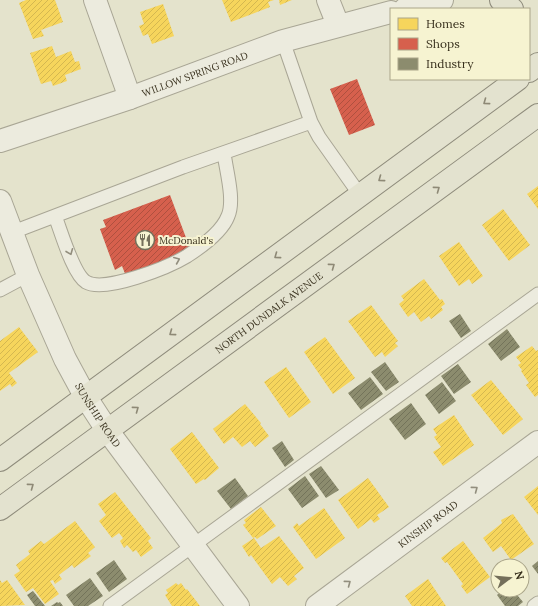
<svg xmlns="http://www.w3.org/2000/svg" width="538" height="606" viewBox="0 0 538 606" font-family="Lora,serif">
<defs>
<pattern id="homes-hatch" width="6" height="6" patternUnits="userSpaceOnUse"><rect width="6" height="6" fill="#f6d55c"/><path d="M-1 1l2-2M0 6l6-6M5 7l2-2" fill="none" stroke="#d4b750"/></pattern>
<pattern id="shops-hatch" width="6" height="6" patternUnits="userSpaceOnUse"><rect width="6" height="6" fill="#d6604d"/><path d="M-1 1l2-2M0 6l6-6M5 7l2-2" fill="none" stroke="#af503f"/></pattern>
<pattern id="industry-hatch" width="6" height="6" patternUnits="userSpaceOnUse"><rect width="6" height="6" fill="#8c8c6e"/><path d="M-1 1l2-2M0 6l6-6M5 7l2-2" fill="none" stroke="#73735a"/></pattern>
</defs>
<rect width="100%" height="100%" fill="#e4e3cc"/>
<path fill="url(#homes-hatch)" d="M 26,0 L 55,0 L 63,22 L 41,30 L 44,36 L 33,39 L 19,3 Z
M 222,0 L 274,0 L 268,2 L 270,7 L 231,22 Z
M 279,0 L 292,0 L 280,5 Z
M 163,4 L 174,36 L 152,44 L 148,34 L 143,36 L 139,26 L 144,24 L 140,12 Z
M 52,46 L 56,57 L 71,51 L 75,62 L 79,61 L 81,69 L 65,75 L 67,81 L 53,86 L 51,81 L 41,84 L 30,53 Z
M 538,186 L 538,209 L 527,194 Z
M 503,209 L 530,245 L 509,261 L 482,225 Z
M 459,242 L 483,276 L 472,284 L 469,279 L 459,286 L 439,256 Z
M 424,279 L 440,300 L 442,299 L 445,304 L 441,307 L 443,310 L 431,319 L 429,316 L 421,322 L 414,312 L 408,317 L 399,304 L 404,300 L 401,296 Z
M 371,305 L 398,341 L 395,343 L 398,346 L 385,357 L 382,352 L 375,357 L 348,321 Z
M 19,327 L 38,352 L 9,373 L 17,383 L 12,387 L 10,384 L 0,391 L 0,341 Z
M 325,337 L 355,378 L 333,394 L 304,352 Z
M 532,346 L 536,351 L 538,350 L 538,395 L 535,397 L 526,385 L 529,383 L 521,371 L 522,370 L 518,365 L 521,363 L 516,357 Z
M 286,367 L 311,402 L 289,418 L 264,382 Z
M 491,380 L 523,419 L 503,435 L 471,395 Z
M 245,404 L 261,423 L 260,424 L 269,436 L 255,447 L 250,441 L 242,447 L 233,437 L 224,444 L 213,429 Z
M 454,415 L 474,445 L 443,466 L 433,452 L 441,447 L 434,437 L 437,435 L 433,429 Z
M 192,432 L 219,468 L 205,480 L 204,479 L 196,484 L 170,449 Z
M 368,478 L 389,507 L 377,515 L 380,519 L 374,523 L 371,519 L 358,529 L 338,500 Z
M 538,486 L 538,515 L 524,497 Z
M 115,492 L 151,538 L 148,541 L 153,548 L 141,557 L 136,550 L 133,552 L 127,545 L 124,548 L 120,541 L 123,538 L 119,533 L 112,538 L 99,521 L 106,515 L 98,504 Z
M 261,507 L 276,526 L 257,539 L 255,537 L 253,538 L 243,525 L 246,523 L 244,520 Z
M 324,508 L 345,538 L 316,559 L 293,527 L 297,523 L 299,526 Z
M 513,514 L 534,544 L 511,560 L 501,546 L 493,552 L 483,538 L 502,523 L 501,520 Z
M 75,521 L 95,547 L 88,553 L 91,556 L 74,568 L 72,565 L 59,575 L 62,579 L 55,584 L 53,580 L 50,581 L 59,594 L 45,604 L 33,588 L 26,592 L 14,575 L 20,571 L 16,565 L 30,554 L 28,551 L 41,541 L 44,544 Z
M 279,536 L 304,568 L 294,576 L 297,579 L 288,586 L 280,577 L 272,584 L 251,555 L 249,557 L 242,546 L 254,538 L 261,548 Z
M 463,541 L 490,577 L 467,594 L 461,586 L 463,584 L 447,562 L 445,563 L 441,558 Z
M 428,579 L 446,606 L 412,606 L 405,596 Z
M 0,580 L 2,583 L 7,580 L 25,605 L 0,606 Z
M 176,583 L 178,585 L 181,583 L 186,590 L 187,589 L 200,606 L 172,606 L 165,595 L 168,593 L 166,590 Z"/>
<path fill="url(#shops-hatch)" d="M 357,79 L 375,125 L 349,135 L 330,89 Z
M 170,195 L 191,251 L 126,276 L 122,266 L 115,270 L 100,229 L 106,227 L 103,220 Z"/>
<path fill="url(#industry-hatch)" d="M 460,314 L 471,331 L 461,338 L 449,321 Z
M 507,329 L 520,347 L 501,361 L 488,344 Z
M 385,362 L 399,382 L 386,391 L 371,372 Z
M 458,364 L 471,382 L 454,394 L 441,376 Z
M 370,377 L 383,394 L 361,410 L 348,393 Z
M 442,382 L 456,401 L 439,414 L 425,395 Z
M 411,403 L 426,424 L 405,440 L 389,419 Z
M 282,441 L 294,460 L 285,467 L 272,448 Z
M 321,466 L 339,490 L 326,498 L 309,474 Z
M 305,476 L 319,496 L 302,508 L 288,489 Z
M 235,478 L 248,496 L 231,509 L 217,491 Z
M 114,560 L 127,579 L 109,592 L 96,573 Z
M 538,561 L 538,574 L 532,566 Z
M 90,578 L 103,596 L 88,606 L 74,606 L 66,595 Z
M 503,590 L 513,590 L 523,602 L 518,606 L 505,606 L 497,595 Z
M 33,591 L 45,606 L 35,606 L 27,595 Z
M 57,602 L 58,603 L 60,602 L 63,606 L 51,606 Z"/>
<g fill="none" stroke-linecap="round" stroke-linejoin="round">
<g stroke="#a9a695" stroke-width="15">
<path id="service" d="M 283,41 L 311,122 L 319,137 L 360,195
M 55,216 C 61,231 73,274 86,282 C 105,293 169,267 187,256 C 201,247 222,232 228,216 C 235,200 226,170 224,153
M 13,232 L 183,167 L 311,122
M 0,290 L 28,275
M 110,606 L 538,294
M 534,606 L 538,603"/>
</g>
<g stroke="#a9a695" stroke-width="24">
<g id="minor">
<path d="M 95,0 L 130,98"/>
<path d="M 328,0 L 338,25"/>
<path d="M 405,9 L 442,0"/>
<path id="s1" d="M 0,141 L 130,98 L 283,41 L 391,12"/>
<path id="s2" d="M 0,201 L 28,275 L 65,359 L 85,396 L 107,430 L 238,606"/>
<path id="s3" d="M 317,606 L 538,442"/>
</g>
</g>
<g stroke="#8f8c7c" stroke-width="24">
<g id="primary">
<path d="M 501,0 L 512,9"/>
<path d="M 529,71 L 538,64"/>
<path d="M 0,460 L 518,79"/>
<path id="s4" d="M 0,509 L 538,115"/>
</g>
</g>
<use href="#service" stroke="#ecebde" stroke-width="13"/>
<use href="#minor" stroke="#ecebde" stroke-width="22"/>
<use href="#primary" stroke="#e3e2cf" stroke-width="22"/>
</g>
<defs><path id="oneway-chevron" d="M-2-3.5L2.5 0L-2 3.5" fill="none" stroke-width="1.6" stroke-linecap="round" stroke-linejoin="round"/></defs>
<g stroke="#8e8976">
<use href="#oneway-chevron" transform="translate(486 102) rotate(144)"/>
<use href="#oneway-chevron" transform="translate(381 179) rotate(144)"/>
<use href="#oneway-chevron" transform="translate(437 189) rotate(-36)"/>
<use href="#oneway-chevron" transform="translate(277 256) rotate(144)"/>
<use href="#oneway-chevron" transform="translate(332 266) rotate(-36)"/>
<use href="#oneway-chevron" transform="translate(172 333) rotate(144)"/>
<use href="#oneway-chevron" transform="translate(136 409) rotate(-36)"/>
<use href="#oneway-chevron" transform="translate(31 486) rotate(-36)"/>
</g>
<g stroke="#928e7e">
<use href="#oneway-chevron" transform="translate(70 252) rotate(68)"/>
<use href="#oneway-chevron" transform="translate(177 260) rotate(-23)"/>
<use href="#oneway-chevron" transform="translate(475 489) rotate(-37)"/>
<use href="#oneway-chevron" transform="translate(348 583) rotate(-37)"/>
</g>
<defs>
<g id="restaurant-ring" transform="scale(1)"><circle r="9.5" fill="#f6f3d1" stroke="#746f5a" stroke-width="1.5"/><path d="M-5-6h1v4h1v-4h1v4h1v-4h1v5L-1.5 .5V6h-2V.5L-5-1ZM5-6V6H3V1.5H1.5Q1.5-4 5-6Z" fill="#746f5a"/></g>
</defs>
<g fill-rule="evenodd">
<use href="#restaurant-ring" x="145" y="240"/>
</g>
<g text-anchor="middle" dominant-baseline="central" stroke-width="4" stroke-linejoin="round" paint-order="stroke">
<g font-size="10" fill="#38301d" stroke="#f6f3d1">
<text stroke="none"><textPath href="#s1" startOffset="206">WILLOW SPRING ROAD</textPath></text>
<text stroke="none"><textPath href="#s4" startOffset="333">NORTH DUNDALK AVENUE</textPath></text>
<text stroke="none"><textPath href="#s2" startOffset="236">SUNSHIP ROAD</textPath></text>
<text stroke="none"><textPath href="#s3" startOffset="138">KINSHIP ROAD</textPath></text>
</g>
<g font-size="10" fill="#38301d" stroke="#f6f3d1" text-anchor="start">
<text x="159" y="240">McDonald's</text>
</g>
</g>
<rect x="390" y="8" width="140" height="72" fill="#f6f3d1" stroke="#aaa589"/>
<rect x="398" y="18" width="20" height="12" fill="#f6d55c" stroke="#aaa589"/>
<text x="426" y="28" font-size="12" fill="#38301d">Homes</text>
<rect x="398" y="38" width="20" height="12" fill="#d6604d" stroke="#aaa589"/>
<text x="426" y="48" font-size="12" fill="#38301d">Shops</text>
<rect x="398" y="58" width="20" height="12" fill="#8c8c6e" stroke="#aaa589"/>
<text x="426" y="68" font-size="12" fill="#38301d">Industry</text>
<g transform="translate(510 578) rotate(74)"><circle r="19" fill="#f6f3d1" stroke="#aaa589"/>
<path d="M0-3L7 15L0 10L-7 15Z" fill="#746f5a"/>
<text y="-6" font-size="11" font-weight="bold" text-anchor="middle" fill="#38301d">N</text>
</g>
</svg>
